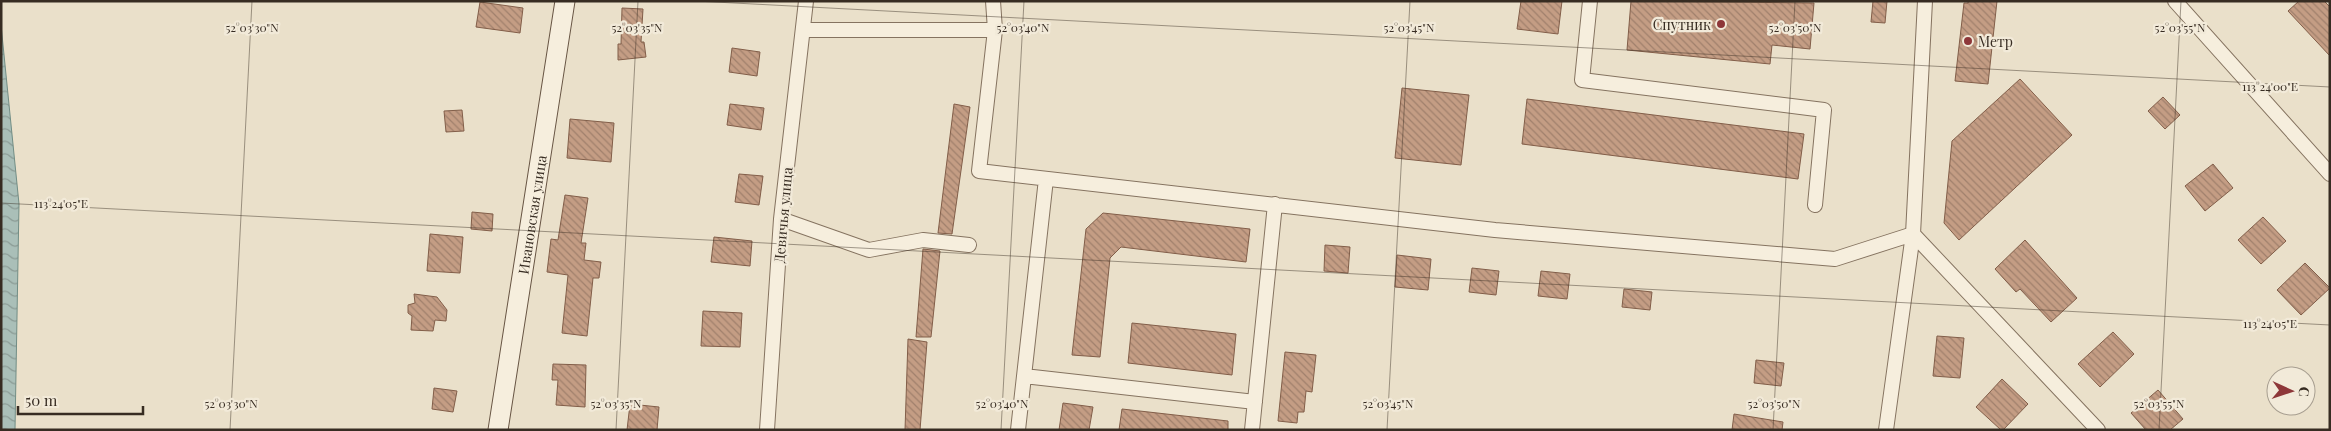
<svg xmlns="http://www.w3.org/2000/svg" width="2331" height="431" viewBox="0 0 2331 431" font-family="'Playfair Display',serif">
<defs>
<pattern id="water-waves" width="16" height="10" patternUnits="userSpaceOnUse" patternTransform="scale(1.25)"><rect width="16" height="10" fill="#aabfb8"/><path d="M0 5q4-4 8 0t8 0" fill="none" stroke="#8b9b95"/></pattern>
<pattern id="building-back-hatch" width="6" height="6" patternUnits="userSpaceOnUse" patternTransform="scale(1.25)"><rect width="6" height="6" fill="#c49d84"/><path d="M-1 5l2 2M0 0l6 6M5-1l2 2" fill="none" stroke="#a0806c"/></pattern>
</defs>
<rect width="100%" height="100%" fill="#eae0ca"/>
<path fill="url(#water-waves)" stroke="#718d85" d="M 1,25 L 19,204 L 15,430 L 1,430 Z"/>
<path fill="url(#building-back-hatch)" stroke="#825e49" d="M 1521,1 L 1562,1 L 1558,34 L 1517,29 Z
M 1631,1 L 1814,3 L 1810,49 L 1772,45 L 1770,64 L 1627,50 Z
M 1873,1 L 1887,1 L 1885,23 L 1871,22 Z
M 1968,1 L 1997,1 L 1988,84 L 1955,81 L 1964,3 L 1968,3 Z
M 2299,1 L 2324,1 L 2330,7 L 2330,56 L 2288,11 Z
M 480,2 L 523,8 L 520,33 L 476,27 Z
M 622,8 L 643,9 L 641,42 L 644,42 L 646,57 L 618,60 L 618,44 L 621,44 Z
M 732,48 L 760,52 L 757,76 L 729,72 Z
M 2020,79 L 2072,135 L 1959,240 L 1944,223 L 1952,141 Z
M 1402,88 L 1469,95 L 1461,165 L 1395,158 Z
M 2163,97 L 2180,115 L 2165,129 L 2148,111 Z
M 1527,99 L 1804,134 L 1798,179 L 1522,144 Z
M 730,104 L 764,108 L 761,130 L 727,125 Z
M 954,104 L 970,107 L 952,234 L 938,233 Z
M 462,110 L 464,131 L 446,132 L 444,111 Z
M 570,119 L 614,123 L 611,162 L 567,158 Z
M 2213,164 L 2233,188 L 2205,211 L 2185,186 Z
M 739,174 L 763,176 L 759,205 L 735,202 Z
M 565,195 L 588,198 L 581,243 L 586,243 L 584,260 L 601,262 L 599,278 L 593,278 L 587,336 L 562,333 L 568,275 L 547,272 L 551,239 L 558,240 Z
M 472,212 L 493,214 L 492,231 L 471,229 Z
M 1103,213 L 1250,229 L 1246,262 L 1121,247 L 1110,258 L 1100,357 L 1072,355 L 1086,229 Z
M 2263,217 L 2286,241 L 2261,264 L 2238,240 Z
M 430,234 L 463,237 L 460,273 L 427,271 Z
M 714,237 L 752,241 L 750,266 L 711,262 Z
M 2025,240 L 2077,298 L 2051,322 L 2020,289 L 2016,292 L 1995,269 Z
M 1325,245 L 1350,247 L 1348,273 L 1324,271 Z
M 923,249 L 940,251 L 931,337 L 916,337 Z
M 1397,255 L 1431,259 L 1428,290 L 1395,287 Z
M 2305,263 L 2330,288 L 2301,315 L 2277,290 Z
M 1472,268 L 1499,271 L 1496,295 L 1469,292 Z
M 1541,271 L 1570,274 L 1567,299 L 1538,296 Z
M 1624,289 L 1652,292 L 1650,310 L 1622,307 Z
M 414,294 L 437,297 L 447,310 L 446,321 L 435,320 L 433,331 L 411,330 L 412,316 L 408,313 L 408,305 L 415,303 Z
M 703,311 L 742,313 L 740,347 L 701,346 Z
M 1132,323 L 1236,334 L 1232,375 L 1128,363 Z
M 2113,332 L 2134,354 L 2100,387 L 2078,364 Z
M 1937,336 L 1964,338 L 1960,378 L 1933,376 Z
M 908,339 L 927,342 L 920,430 L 905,430 Z
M 1285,352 L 1316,355 L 1312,392 L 1306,391 L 1304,412 L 1298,412 L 1297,423 L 1278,421 Z
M 1756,360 L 1784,363 L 1781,386 L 1754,383 Z
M 553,364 L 586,365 L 585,407 L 556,405 L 558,380 L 552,380 Z
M 2002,379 L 2028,404 L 2003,430 L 2001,430 L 1976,407 Z
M 434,388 L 457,391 L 453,412 L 432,409 Z
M 2158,390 L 2183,419 L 2170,430 L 2146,430 L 2131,413 Z
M 1063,403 L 1093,407 L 1089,430 L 1059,430 Z
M 630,404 L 659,407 L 657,430 L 627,430 Z
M 1122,409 L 1228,421 L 1228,430 L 1119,430 Z
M 1734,414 L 1783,422 L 1782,430 L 1732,430 Z"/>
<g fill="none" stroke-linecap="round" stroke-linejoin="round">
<g stroke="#857360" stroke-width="16">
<path id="street" d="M 993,1 L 995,30 L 979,171 L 1495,230 L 1835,259 L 1913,234 L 2098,430
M 1590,1 L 1582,80 L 1824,110 L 1815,205
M 2175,1 L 2330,174
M 803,30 L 995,30
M 781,219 L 869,250 L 923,240 L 969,245
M 1024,376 L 1255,402
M 767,430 L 781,219 L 806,1
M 1018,430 L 1046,179
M 1252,430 L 1275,204
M 1886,430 L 1913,234 L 1925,1"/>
</g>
<g stroke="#675443" stroke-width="21">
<g id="secondary">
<path id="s1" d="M 498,430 L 565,1"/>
</g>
</g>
<use href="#street" stroke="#f6eedd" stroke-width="14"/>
<use href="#secondary" stroke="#f6eedd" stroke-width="19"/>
</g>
<path fill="none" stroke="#372c22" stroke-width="1" stroke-opacity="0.45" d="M 696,1 L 2330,87M 1,203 L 2330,325M 230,430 L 252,1M 616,430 L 638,1M 1001,430 L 1024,1M 1387,430 L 1410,1M 1773,430 L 1795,1M 2159,430 L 2181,1"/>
<g fill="#8e3739" stroke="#f2ead9" stroke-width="2">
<circle cx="1721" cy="24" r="5"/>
<circle cx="1968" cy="41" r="5"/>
</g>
<g text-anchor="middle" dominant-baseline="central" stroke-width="4.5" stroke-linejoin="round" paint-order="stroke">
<g font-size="14" fill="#372c22" stroke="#f2ead9" text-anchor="end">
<text x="1711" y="24">Спутник</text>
<text x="1978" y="41" text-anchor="start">Метр</text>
</g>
<g font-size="14" fill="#372c22" stroke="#f2ead9">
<text stroke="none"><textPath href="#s1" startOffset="218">Ивановская улица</textPath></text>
<text transform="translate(783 215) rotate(-85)">Девичья улица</text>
</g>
</g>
<g font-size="12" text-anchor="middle" fill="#372c22" stroke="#f2ead9" stroke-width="4.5" stroke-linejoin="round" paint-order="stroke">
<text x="1795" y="32">52°03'50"N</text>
<text x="2180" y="32">52°03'55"N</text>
<text x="252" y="32">52°03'30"N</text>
<text x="637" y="32">52°03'35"N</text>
<text x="1023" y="32">52°03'40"N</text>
<text x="1409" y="32">52°03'45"N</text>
<text x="2270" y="91">113°24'00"E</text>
<text x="61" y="208">113°24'05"E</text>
<text x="2270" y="328">113°24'05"E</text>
<text x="231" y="408">52°03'30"N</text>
<text x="616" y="408">52°03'35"N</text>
<text x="1002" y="408">52°03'40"N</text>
<text x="1388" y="408">52°03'45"N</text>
<text x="1774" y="408">52°03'50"N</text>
<text x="2159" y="408">52°03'55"N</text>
</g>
<rect width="2331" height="431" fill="none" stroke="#372c22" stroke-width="5"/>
<g transform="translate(2291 391) rotate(93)"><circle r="24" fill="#f2ead9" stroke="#a79e90"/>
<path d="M0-4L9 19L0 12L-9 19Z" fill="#8e3739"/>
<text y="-8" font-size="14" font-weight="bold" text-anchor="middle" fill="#372c22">С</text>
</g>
<path d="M18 406v8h125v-8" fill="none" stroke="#372c22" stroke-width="2.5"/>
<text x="25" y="406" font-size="15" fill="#372c22" stroke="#f2ead9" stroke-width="4" paint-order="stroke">50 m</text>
</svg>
